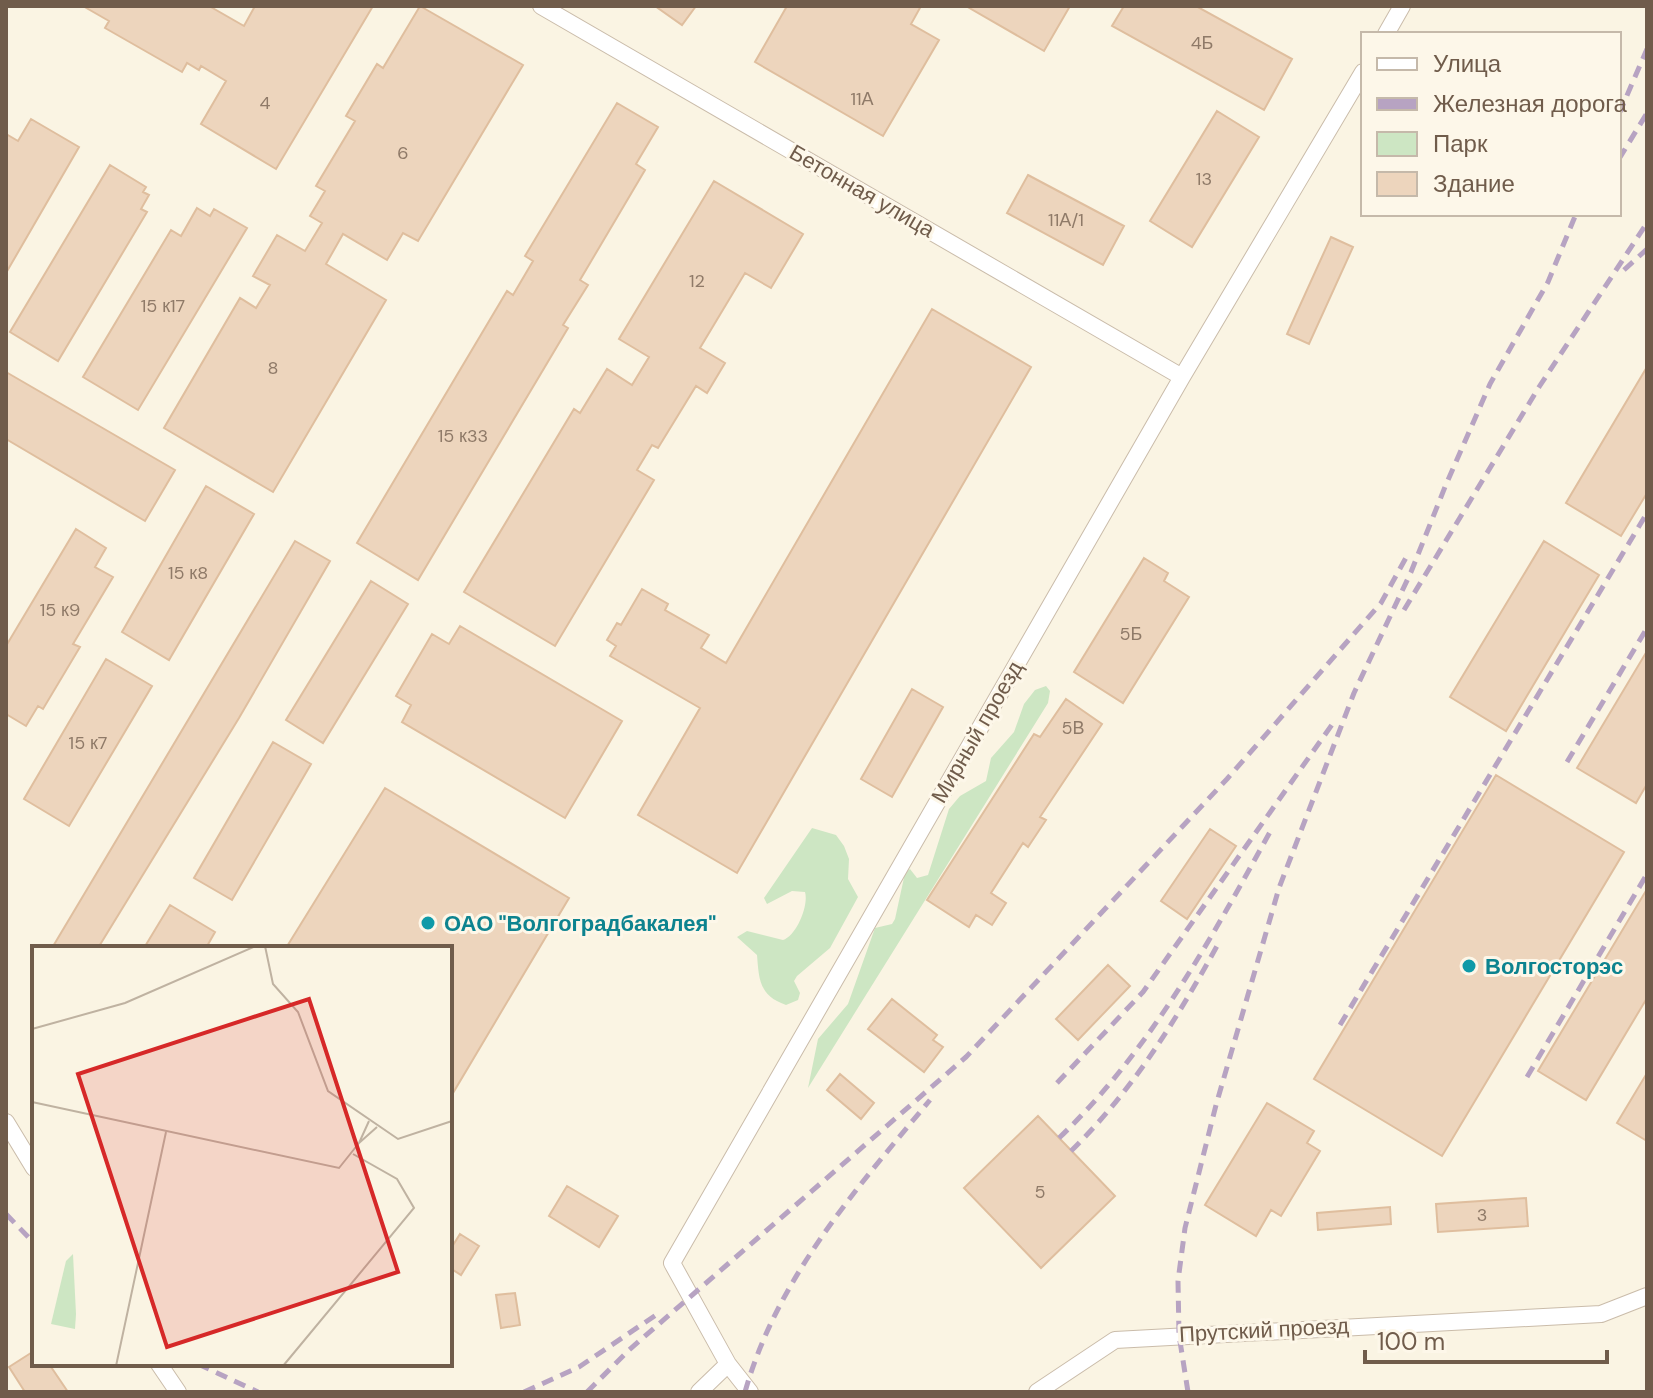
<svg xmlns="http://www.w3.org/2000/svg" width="1653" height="1398" viewBox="0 0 1653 1398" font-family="'DM Sans',sans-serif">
<rect width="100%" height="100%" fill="#faf4e3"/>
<path fill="#cde6c3" d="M 1046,686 L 1050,691 L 1048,703 L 808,1088 L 818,1039 L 848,1004 L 875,928 L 892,924 L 895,919 L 905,873 L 910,869 L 917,878 L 928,875 L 949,809 L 960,796 L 986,781 L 991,758 L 1014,732 L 1024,704 L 1035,690 Z
M 812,828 L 836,835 L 844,846 L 849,859 L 848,879 L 858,897 L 830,948 L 797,976 L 794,981 L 800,993 L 798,1000 L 786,1005 C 759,996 759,979 757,955 L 737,937 L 747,931 L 783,940 C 796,936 809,906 805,892 L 792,891 L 767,904 L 764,898 Z"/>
<path fill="#edd5bd" stroke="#dfbe9e" stroke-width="2" d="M 83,6 L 209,6 L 244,26 L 255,6 L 373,6 L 276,169 L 201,124 L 226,81 L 201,66 L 199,70 L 187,63 L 182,72 L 105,28 L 109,21 Z
M 420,6 L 523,65 L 418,241 L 403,233 L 387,260 L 343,234 L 326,264 L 386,300 L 273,492 L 164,428 L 240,298 L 256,308 L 270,285 L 253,276 L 277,235 L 305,251 L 322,223 L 310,216 L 325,191 L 316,186 L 355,121 L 346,116 L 377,64 L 383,68 Z
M 655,6 L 696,6 L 682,25 Z
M 787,6 L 921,6 L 911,24 L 939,40 L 883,136 L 755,62 Z
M 966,6 L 1070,6 L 1044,51 Z
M 1124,6 L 1196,6 L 1292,59 L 1264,110 L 1112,26 Z
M 617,103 L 658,127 L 636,164 L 645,170 L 580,280 L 588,285 L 563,325 L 568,328 L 418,580 L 357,543 L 507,291 L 513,295 L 533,261 L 525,256 Z
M 1217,111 L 1259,137 L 1192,247 L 1150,221 Z
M 31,119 L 79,147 L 6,273 L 6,134 L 18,141 Z
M 110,165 L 146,187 L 143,192 L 149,195 L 141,209 L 147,212 L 58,361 L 10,332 Z
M 1028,175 L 1124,226 L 1103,265 L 1007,213 Z
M 714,181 L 803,234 L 771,288 L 745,273 L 700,348 L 725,363 L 707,393 L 696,386 L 658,448 L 652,445 L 637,470 L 654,480 L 555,646 L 464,592 L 574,409 L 580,413 L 607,369 L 632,385 L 649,357 L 619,339 Z
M 197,208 L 210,216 L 214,209 L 247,228 L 138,410 L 83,377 L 171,230 L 181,236 Z
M 1331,237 L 1353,247 L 1309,344 L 1287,334 Z
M 932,309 L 1031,367 L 737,873 L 638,815 L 700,708 L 610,656 L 616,646 L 607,640 L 617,623 L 621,625 L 642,589 L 668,604 L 665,610 L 709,635 L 701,648 L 726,663 Z
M 1647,367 L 1647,493 L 1621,536 L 1566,503 Z
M 6,372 L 175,470 L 145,521 L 6,439 Z
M 206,486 L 254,514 L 169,660 L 122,632 Z
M 76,529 L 106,548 L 95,567 L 113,577 L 73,644 L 80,647 L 43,709 L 38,706 L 26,726 L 6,714 L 6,646 Z
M 295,541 L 330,561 L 239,718 L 98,948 L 52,948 Z
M 1544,541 L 1599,575 L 1506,731 L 1450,697 Z
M 1144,558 L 1168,573 L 1164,581 L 1189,597 L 1123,703 L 1074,672 Z
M 371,581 L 408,604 L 323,743 L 286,720 Z
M 460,626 L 622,721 L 565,818 L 402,722 L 411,705 L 396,696 L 432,634 L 449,644 Z
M 1647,651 L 1647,784 L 1636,803 L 1577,768 Z
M 106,659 L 152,686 L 69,826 L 24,799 Z
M 912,689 L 943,707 L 892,797 L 861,779 Z
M 1066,699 L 1102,724 L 1040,817 L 1046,820 L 1028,847 L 1023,843 L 991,893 L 1006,903 L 992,925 L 976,915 L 969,927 L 927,900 L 1034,734 L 1040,737 Z
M 273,742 L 311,764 L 232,900 L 194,878 Z
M 1496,775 L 1624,852 L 1442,1156 L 1314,1079 Z
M 385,788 L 569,898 L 450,1098 L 450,948 L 286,948 Z
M 1210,829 L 1236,846 L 1187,919 L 1161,901 Z
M 1647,889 L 1647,998 L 1586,1100 L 1538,1071 Z
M 170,905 L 215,932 L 206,948 L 144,948 Z
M 1108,965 L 1130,986 L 1078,1040 L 1056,1019 Z
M 892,999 L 937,1035 L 933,1040 L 943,1047 L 924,1072 L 868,1029 Z
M 1647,1073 L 1647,1141 L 1617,1123 Z
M 840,1074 L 874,1103 L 861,1119 L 827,1090 Z
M 1267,1103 L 1314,1131 L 1307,1143 L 1320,1151 L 1281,1216 L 1271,1210 L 1256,1236 L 1205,1205 Z
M 1038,1116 L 1115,1196 L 1041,1268 L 964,1188 Z
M 567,1186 L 618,1216 L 599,1247 L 549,1216 Z
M 1526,1198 L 1528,1226 L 1438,1232 L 1436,1204 Z
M 1390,1207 L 1391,1224 L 1318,1230 L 1317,1213 Z
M 460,1234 L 479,1246 L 461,1275 L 450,1268 L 450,1250 Z
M 515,1293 L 520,1325 L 501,1328 L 496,1295 Z
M 34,1351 L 34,1364 L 49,1364 L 68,1392 L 25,1392 L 9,1367 Z"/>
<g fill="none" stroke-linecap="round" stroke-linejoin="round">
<g stroke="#cabcaa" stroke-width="18">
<path id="street" d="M 541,6 L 1182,377
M 1386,34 L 1402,6
M 6,1122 L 34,1168
M 159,1364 L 178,1392
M 699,1392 L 728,1364
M 750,1392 L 728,1364 L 672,1263 L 1182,377 L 1363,72
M 1037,1392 L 1115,1340 L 1601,1314 L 1647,1296"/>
</g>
<use href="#street" stroke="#fff" stroke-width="16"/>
<path stroke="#b7a3c2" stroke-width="5" stroke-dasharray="12 8" stroke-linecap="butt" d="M 1619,114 L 1647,49
M 1619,159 L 1647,113
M 1624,270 L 1647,249
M 1404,610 L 1539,387 L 1647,223
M 1567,762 L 1647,628
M 1340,1025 L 1647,513
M 1527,1077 L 1647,874
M 1057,1083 L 1143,992 L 1336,719
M 1059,1138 C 1149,1052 1210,941 1270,832
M 1071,1151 C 1133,1090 1175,1022 1217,946
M 6,1214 L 34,1243
M 198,1364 L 258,1392
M 524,1392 L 579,1367 L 656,1315
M 587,1392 L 629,1350 L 966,1057 L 1227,779 L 1381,603 L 1408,554
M 745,1392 C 777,1278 857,1188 930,1100
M 1188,1392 L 1179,1335 L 1178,1281 L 1185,1228 L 1216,1105 L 1279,888 L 1354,693 L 1411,572 L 1445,487 L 1490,384 L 1548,282 L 1576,214"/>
</g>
<g fill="#0f9aa8" stroke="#fdf7e9" stroke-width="3">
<circle cx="428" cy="923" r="8"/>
<circle cx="1469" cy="966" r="8"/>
</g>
<g text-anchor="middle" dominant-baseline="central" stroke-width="6" stroke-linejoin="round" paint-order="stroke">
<g font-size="18" fill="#8f7a68">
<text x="1202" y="43">4Б</text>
<text x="862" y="99">11А</text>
<text x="265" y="103">4</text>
<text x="403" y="153">6</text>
<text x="1204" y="179">13</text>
<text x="1066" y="220">11А/1</text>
<text x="697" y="281">12</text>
<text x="163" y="306">15 к17</text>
<text x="273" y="368">8</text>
<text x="463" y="436">15 к33</text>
<text x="188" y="573">15 к8</text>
<text x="60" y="610">15 к9</text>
<text x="1131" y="634">5Б</text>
<text x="1073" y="728">5В</text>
<text x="88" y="743">15 к7</text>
<text x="1040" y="1192">5</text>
<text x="1482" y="1215">3</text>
</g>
<g font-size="22" fill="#705c4b" stroke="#fdf7e9">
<text transform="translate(862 191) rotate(30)">Бетонная улица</text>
<text transform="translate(977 732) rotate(-60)">Мирный проезд</text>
<text transform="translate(1264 1330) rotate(-3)">Прутский проезд</text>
</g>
<g font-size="22" font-weight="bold" fill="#0d838f" stroke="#fdf7e9" text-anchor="start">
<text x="444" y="923">ОАО "Волгоградбакалея"</text>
<text x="1485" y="966">Волгосторэс</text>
</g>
</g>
<g transform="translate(32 946)">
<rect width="420" height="420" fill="#faf4e3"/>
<path d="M 41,308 L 44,368 L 43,383 L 19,378 L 34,315 Z" fill="#cde6c3"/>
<path fill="none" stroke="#bfb2a1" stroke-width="2" d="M 233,0 L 241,38 L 266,66 L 296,145 L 366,193 L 420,175M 0,83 L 93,57 L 224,0M 0,156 L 307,222 L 327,197M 337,175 L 327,197 L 345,181M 84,420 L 134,186M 251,420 L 382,262 L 365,233 L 321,208"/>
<path fill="#d62828" fill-opacity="0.15" stroke="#d62828" stroke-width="4" d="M 277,53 L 366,326 L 135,401 L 46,128 Z"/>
<rect width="420" height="420" fill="none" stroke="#705c4b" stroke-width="4"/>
</g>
<rect width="1653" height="1398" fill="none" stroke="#705c4b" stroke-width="16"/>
<rect x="1361" y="32" width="260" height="184" fill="#fdf7e9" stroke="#c5b9aa" stroke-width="2"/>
<rect x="1377" y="58" width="40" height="12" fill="#ffffff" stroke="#c5b9aa" stroke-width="2"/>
<text x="1433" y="72" font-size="24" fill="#705c4b">Улица</text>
<rect x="1377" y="98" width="40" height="12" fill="#b7a3c2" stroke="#c5b9aa" stroke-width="2"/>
<text x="1433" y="112" font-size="24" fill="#705c4b">Железная дорога</text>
<rect x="1377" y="132" width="40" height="24" fill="#cde6c3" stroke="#c5b9aa" stroke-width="2"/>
<text x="1433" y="152" font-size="24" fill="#705c4b">Парк</text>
<rect x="1377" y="172" width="40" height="24" fill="#edd5bd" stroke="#c5b9aa" stroke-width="2"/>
<text x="1433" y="192" font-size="24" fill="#705c4b">Здание</text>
<path d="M1365 1350v12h242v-12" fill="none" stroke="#705c4b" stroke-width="4"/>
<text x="1377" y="1350" font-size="24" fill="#705c4b" stroke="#fdf7e9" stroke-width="6" paint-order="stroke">100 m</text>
</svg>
